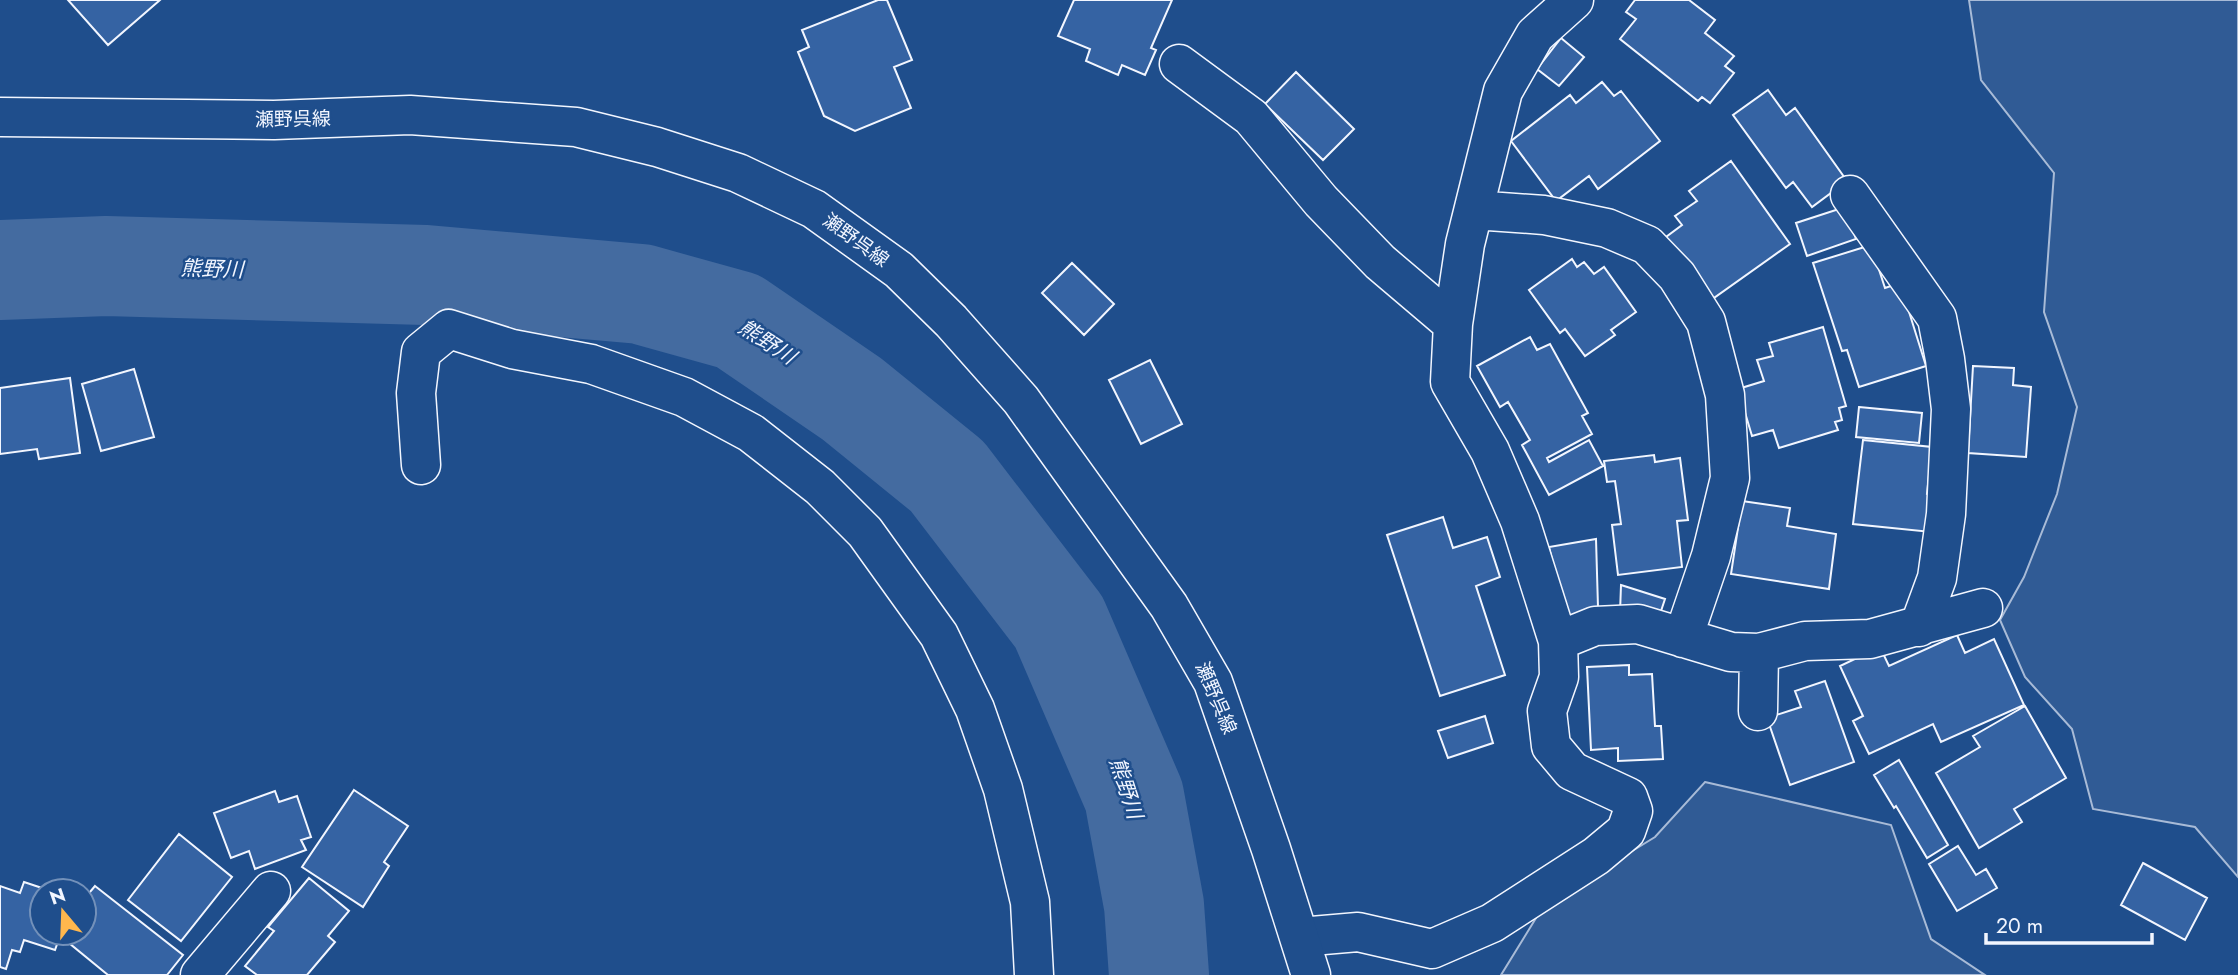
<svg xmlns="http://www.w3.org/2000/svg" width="2238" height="975" viewBox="0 0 2238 975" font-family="Jost,'Noto Sans JP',sans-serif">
<rect width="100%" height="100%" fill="#1f4e8c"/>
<path fill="#305b95" stroke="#a8bbd7" stroke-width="2" d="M 1969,0 L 2238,0 L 2238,877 L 2195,827 L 2093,809 L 2072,729 L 2025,677 L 2000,620 L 2024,577 L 2057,494 L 2077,407 L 2044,312 L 2054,173 L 1981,80 Z
M 1705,782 L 1891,825 L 1931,939 L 1985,975 L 1501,975 L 1544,905 L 1655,837 Z"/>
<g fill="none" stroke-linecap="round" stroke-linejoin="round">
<path stroke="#446ba0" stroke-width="100" d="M 0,270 L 106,266 L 426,275 L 641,294 L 738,321 L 852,399 L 947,476 L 1059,622 L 1134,796 L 1154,905 L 1159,975"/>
</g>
<path fill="#3563a3" stroke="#f2f6ff" stroke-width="2" d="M 68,0 L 160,0 L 108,45 Z
M 878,0 L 887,0 L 912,60 L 894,67 L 911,108 L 855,131 L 824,116 L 798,52 L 809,47 L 802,30 Z
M 1074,0 L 1172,0 L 1151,48 L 1156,50 L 1145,75 L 1122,65 L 1118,75 L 1086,61 L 1090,49 L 1058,36 Z
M 1635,0 L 1689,0 L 1715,20 L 1705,33 L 1734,56 L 1725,66 L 1734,73 L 1710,103 L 1702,97 L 1698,101 L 1620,39 L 1636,19 L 1626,12 Z
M 1561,38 L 1584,57 L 1559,86 L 1537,69 Z
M 1296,72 L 1354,129 L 1323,160 L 1265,104 Z
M 1602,82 L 1614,96 L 1621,91 L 1660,141 L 1598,189 L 1589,176 L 1556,201 L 1511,141 L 1570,95 L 1576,103 Z
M 1768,90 L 1786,115 L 1795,108 L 1847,181 L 1812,207 L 1793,182 L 1786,188 L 1733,115 Z
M 1731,161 L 1790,244 L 1711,300 L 1666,237 L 1682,225 L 1675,216 L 1697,201 L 1689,191 Z
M 1845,207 L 1856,239 L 1807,256 L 1796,223 Z
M 1871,245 L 1885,288 L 1900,283 L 1926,366 L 1859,387 L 1847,350 L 1842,351 L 1813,263 Z
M 1572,259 L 1577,267 L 1584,262 L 1594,274 L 1604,267 L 1636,312 L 1611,330 L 1615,335 L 1585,356 L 1565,329 L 1560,333 L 1529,290 Z
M 1072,263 L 1114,304 L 1084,335 L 1042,293 Z
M 1823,327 L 1846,406 L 1839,408 L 1842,420 L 1835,422 L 1838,430 L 1779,448 L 1773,430 L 1752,436 L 1738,389 L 1764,381 L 1757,360 L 1773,356 L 1769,343 Z
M 1530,337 L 1537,350 L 1550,344 L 1588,413 L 1582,416 L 1592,434 L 1547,458 L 1549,462 L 1589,440 L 1603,466 L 1549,495 L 1522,445 L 1530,440 L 1508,402 L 1500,407 L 1477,366 Z
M 1150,360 L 1182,424 L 1141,444 L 1109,380 Z
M 1973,366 L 2014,368 L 2013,385 L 2031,387 L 2026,457 L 1968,453 Z
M 134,369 L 154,437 L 101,451 L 82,384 Z
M 70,378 L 80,453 L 39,459 L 37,449 L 0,454 L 0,388 Z
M 1859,407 L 1922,413 L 1919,443 L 1856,437 Z
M 1863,440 L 1932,447 L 1927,494 L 1935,495 L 1931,532 L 1853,524 Z
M 1654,455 L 1655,462 L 1680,458 L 1688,520 L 1677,521 L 1682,567 L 1618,575 L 1612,525 L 1621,524 L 1615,481 L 1607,482 L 1604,461 Z
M 1742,501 L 1790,508 L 1787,526 L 1836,534 L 1829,589 L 1731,574 Z
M 1443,517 L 1453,548 L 1487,537 L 1500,577 L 1476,586 L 1505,675 L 1440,696 L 1387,535 Z
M 1596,539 L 1598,607 L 1566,619 L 1549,547 Z
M 1621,585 L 1665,599 L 1660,614 L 1620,613 Z
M 1957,635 L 1965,653 L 1994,639 L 2024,705 L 1941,742 L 1933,724 L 1869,754 L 1853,721 L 1863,716 L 1840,666 L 1880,647 L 1889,666 Z
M 1629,665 L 1629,675 L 1652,674 L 1655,726 L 1661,726 L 1663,759 L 1618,761 L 1618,748 L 1591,750 L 1587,667 Z
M 1825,681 L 1854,762 L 1790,785 L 1767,718 L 1801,707 L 1795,691 Z
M 2025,706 L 2066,778 L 2014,809 L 2022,822 L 1979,848 L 1936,773 L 1980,747 L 1973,736 Z
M 1485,716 L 1493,743 L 1448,758 L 1438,731 Z
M 1899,760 L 1948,845 L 1927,858 L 1896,806 L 1894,808 L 1874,775 Z
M 354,790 L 408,826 L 384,862 L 389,866 L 363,907 L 302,867 Z
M 275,791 L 279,802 L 297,796 L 311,837 L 301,840 L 306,850 L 255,869 L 249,851 L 231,858 L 214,813 Z
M 179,834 L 232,877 L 181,941 L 128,900 Z
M 1958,846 L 1976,875 L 1986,869 L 1997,888 L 1957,911 L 1929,864 Z
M 2143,863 L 2207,898 L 2185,940 L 2121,905 Z
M 309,878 L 349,911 L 328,936 L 335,942 L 307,975 L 257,975 L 245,966 L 274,931 L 268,927 Z
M 24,882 L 51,891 L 42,891 L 42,933 L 61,933 L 55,950 L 24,940 L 20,952 L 12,950 L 6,969 L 0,967 L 0,886 L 20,893 Z
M 95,886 L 183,955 L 167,975 L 108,975 L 69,943 L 71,933 L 84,933 L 84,899 Z"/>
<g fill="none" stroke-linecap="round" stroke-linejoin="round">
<g stroke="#f2f6ff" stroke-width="41">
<path id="minor" d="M 1179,64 L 1251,117 L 1321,201 L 1380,262 L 1453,324
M 1850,195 L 1937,318 L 1945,359 L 1951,409 L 1946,514 L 1937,578 L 1919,627
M 1474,210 L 1544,215 L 1607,228 L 1647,245 L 1677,276 L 1706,322 L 1725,395 L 1730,478 L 1711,556 L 1683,638
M 421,465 L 416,393 L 421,352 L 449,329 L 512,349 L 591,364 L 684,397 L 751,433 L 820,487 L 865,532 L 939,635 L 975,709 L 1003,789 L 1030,902 L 1034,975
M 1558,641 L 1595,626 L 1638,624 L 1731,652 L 1759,653 L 1805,641 L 1870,639 L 1983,608
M 1758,711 L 1759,653
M 1300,937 L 1358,932 L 1432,949 L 1492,923 L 1596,856 L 1626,831 L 1633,811 L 1628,797 L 1572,771 L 1551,746 L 1547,711 L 1559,677 L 1558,641 L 1520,521 L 1490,451 L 1450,382 L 1453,324 L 1465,244 L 1503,91 L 1535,35 L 1574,0
M 200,975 L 271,891"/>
</g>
<g stroke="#f2f6ff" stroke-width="41">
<path id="major" d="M 0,117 L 274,120 L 410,115 L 576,127 L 657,147 L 738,173 L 814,209 L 899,270 L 951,321 L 1021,400 L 1169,606 L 1213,682 L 1271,849 L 1311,975"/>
</g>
<use href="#minor" stroke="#1f4e8c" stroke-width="38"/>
<use href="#major" stroke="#1f4e8c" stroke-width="38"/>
</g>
<g text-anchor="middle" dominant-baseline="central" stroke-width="5" stroke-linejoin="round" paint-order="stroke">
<g font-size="19" fill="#f2f6ff" stroke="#1f4e8c">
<text transform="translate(293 119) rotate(-1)">瀬野呉線</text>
<text transform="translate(856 240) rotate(36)">瀬野呉線</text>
<text transform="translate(1216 698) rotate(67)">瀬野呉線</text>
</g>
<g font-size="21" font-style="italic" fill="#f2f6ff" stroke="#1f4e8c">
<text transform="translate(212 269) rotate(2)">熊野川</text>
<text transform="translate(767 342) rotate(33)">熊野川</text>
<text transform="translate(1126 788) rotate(72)">熊野川</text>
</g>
</g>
<g transform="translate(63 912) rotate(341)"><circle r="33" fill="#1f4e8c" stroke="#7391ba" stroke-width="2"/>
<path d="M0-5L12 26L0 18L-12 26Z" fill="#ffb74d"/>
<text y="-10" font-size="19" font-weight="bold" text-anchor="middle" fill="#f2f6ff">N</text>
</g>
<path d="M1986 933v10h166v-10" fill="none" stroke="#f2f6ff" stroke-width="3.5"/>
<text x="1996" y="933" font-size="21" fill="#f2f6ff" stroke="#1f4e8c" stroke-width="5" paint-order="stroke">20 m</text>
</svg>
